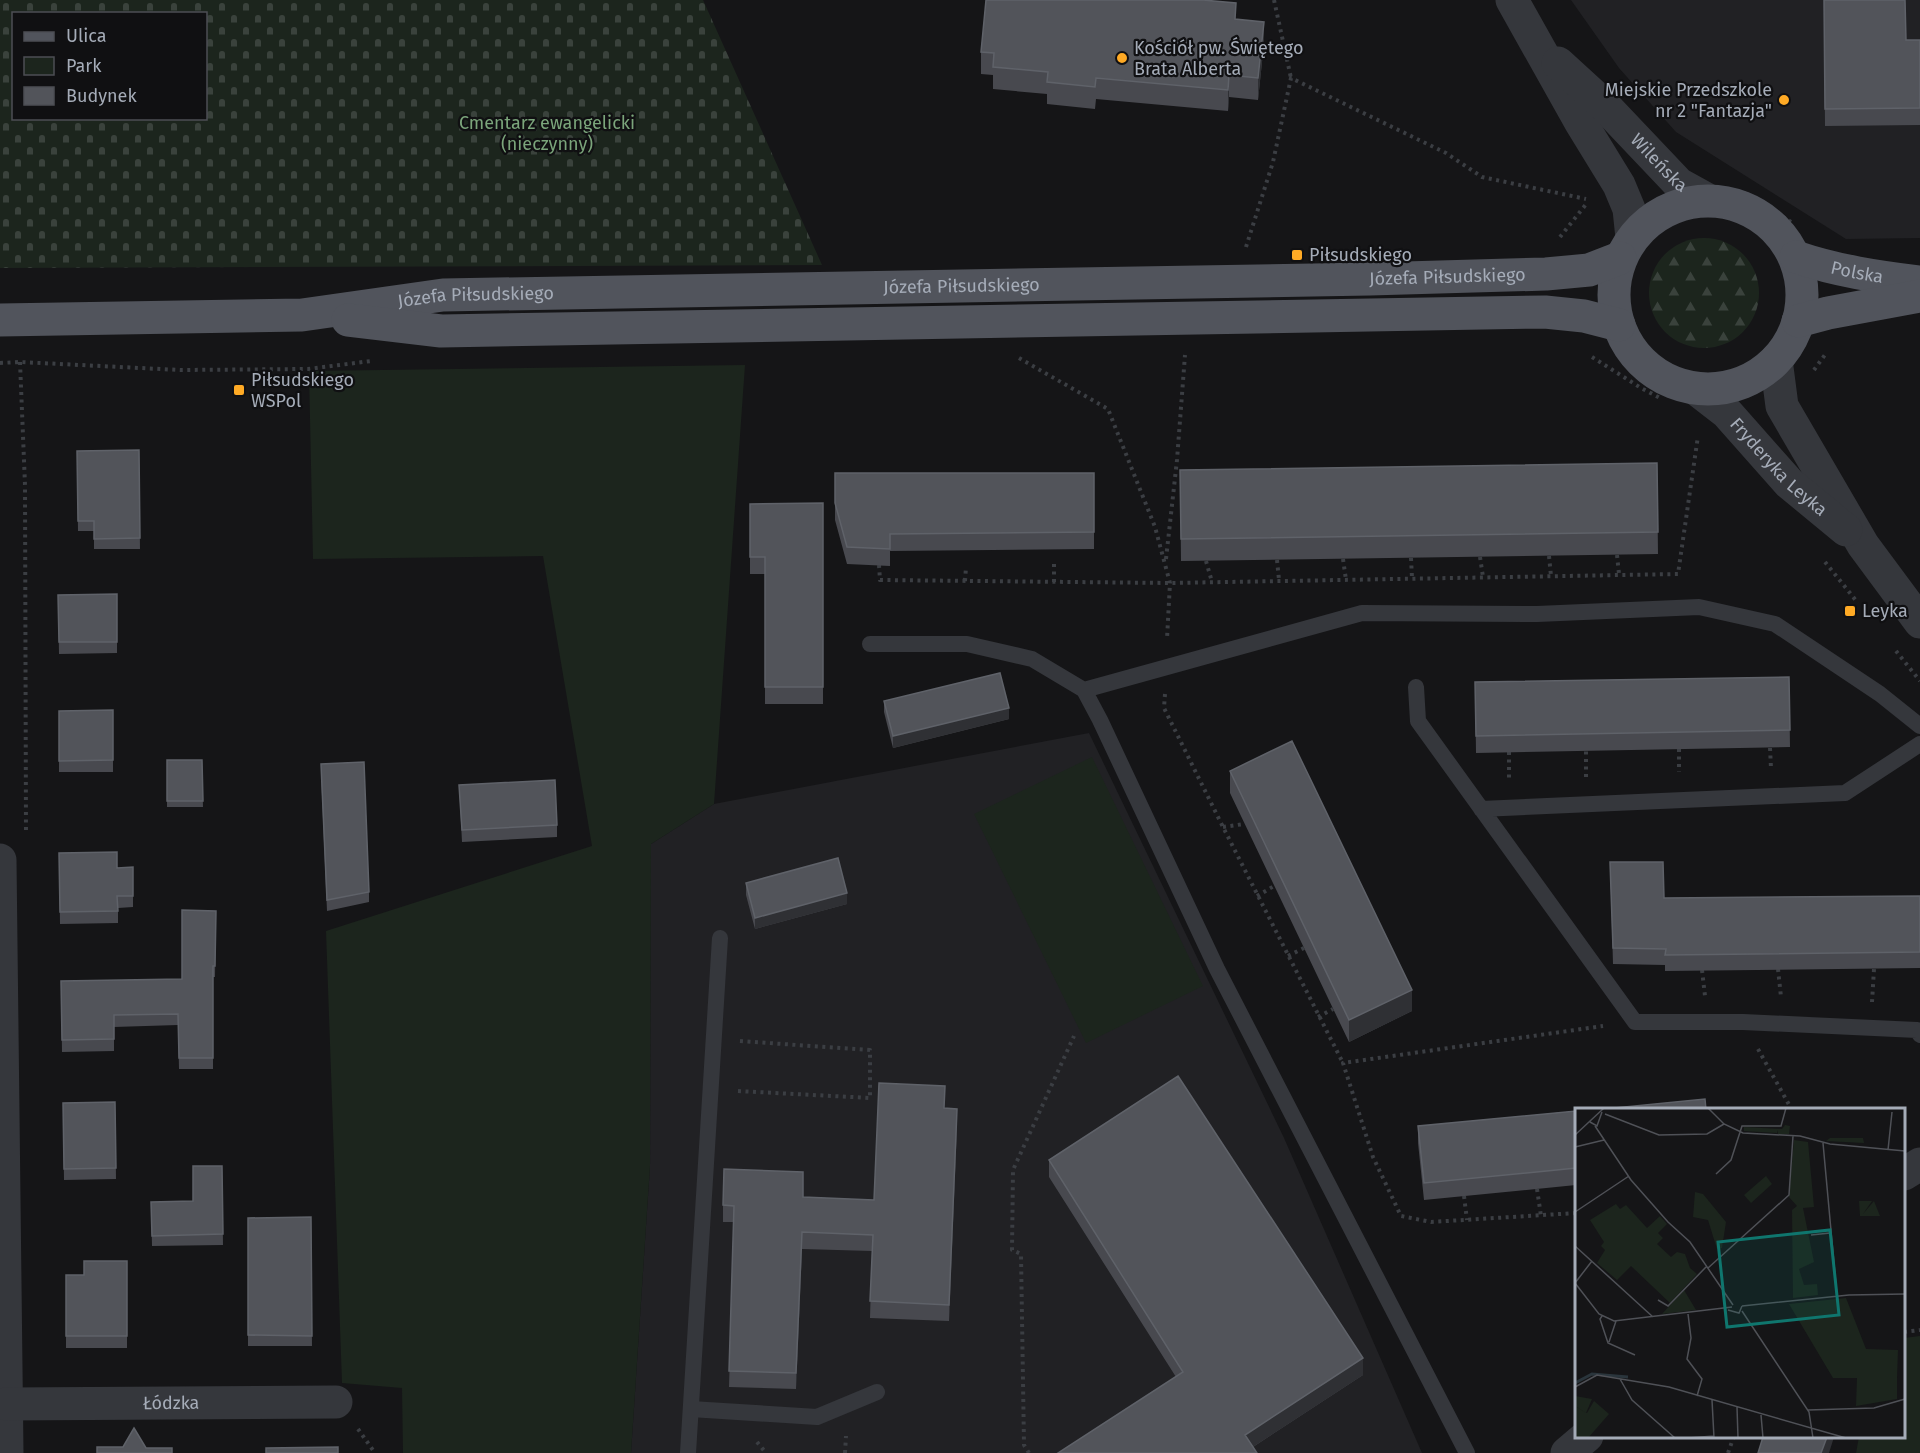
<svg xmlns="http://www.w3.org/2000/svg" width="1920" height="1453" viewBox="0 0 1920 1453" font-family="'Fira Sans',sans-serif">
<defs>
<pattern id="forest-firs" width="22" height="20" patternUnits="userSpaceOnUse" patternTransform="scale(1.5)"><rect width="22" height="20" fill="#1c251d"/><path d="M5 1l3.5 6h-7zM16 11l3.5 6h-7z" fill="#3a423c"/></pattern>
<pattern id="cemetery-stones" width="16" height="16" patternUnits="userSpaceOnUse" patternTransform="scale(1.5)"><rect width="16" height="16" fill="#1c251d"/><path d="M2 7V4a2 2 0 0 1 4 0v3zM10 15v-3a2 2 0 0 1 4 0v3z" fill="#3a423c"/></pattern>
</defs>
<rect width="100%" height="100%" fill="#151517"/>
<path fill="#212124" d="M 1571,0 L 1920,0 L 1920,238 L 1846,239 L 1676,132 L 1619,68 Z
M 1089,733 L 1284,1138 L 1422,1453 L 631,1453 L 650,1166 L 651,844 L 714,804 Z"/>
<path fill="#1c251d" d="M 745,365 L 714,804 L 651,844 L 650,1166 L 631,1453 L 403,1453 L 402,1388 L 342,1383 L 326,931 L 592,846 L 543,556 L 313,559 L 309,371 Z
M 1092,757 L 1203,986 L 1086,1043 L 974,814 Z
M 1920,1336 L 1920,1453 L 1856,1453 L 1859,1437 L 1904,1436 L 1904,1338 Z"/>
<path fill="url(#forest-firs)" d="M1649 293a55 55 0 1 1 110 0a55 55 0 1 1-110 0Z"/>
<path fill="url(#cemetery-stones)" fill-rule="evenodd" d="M 0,0 L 703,0 L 822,265 L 0,268 ZM 14,14 L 206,14 L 206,118 L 14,118 Z"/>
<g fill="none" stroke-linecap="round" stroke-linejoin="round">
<path stroke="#3b3e43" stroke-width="4" stroke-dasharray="3 4.5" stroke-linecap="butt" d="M 1274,0 L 1291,78
M 1744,193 L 1791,222
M 1560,237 L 1587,203
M 1246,247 L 1273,162 L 1291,78 L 1446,153 L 1482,177 L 1586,199
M 1592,357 L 1641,388 L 1660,398
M 1019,358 L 1108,409 L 1155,527 L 1170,583 L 1167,639
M 20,362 L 25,485 L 26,834
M 0,363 L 20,362 L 180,370 L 308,369 L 371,361
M 1814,370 L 1827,352
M 1617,555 L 1619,574
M 1549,556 L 1551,576
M 1480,557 L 1483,577
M 1411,558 L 1412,578
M 1166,559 L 1177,460 L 1185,355
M 1343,559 L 1346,580
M 1277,560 L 1279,580
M 1206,561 L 1212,582
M 1825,562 L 1858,603
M 879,565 L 880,580 L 1170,583 L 1678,574 L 1698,436
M 965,581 L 966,567
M 1054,582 L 1054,562
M 1896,651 L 1920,681
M 1165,694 L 1164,708 L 1223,827 L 1343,1063
M 1770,748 L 1771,768
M 1679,749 L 1679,772
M 1509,752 L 1509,781
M 1586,777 L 1586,751
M 1223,827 L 1244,824
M 1257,896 L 1274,886
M 1288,956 L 1304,948
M 1778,969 L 1781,997
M 1702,970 L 1705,996
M 1872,1002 L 1874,969
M 1318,1017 L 1333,1009
M 1758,1049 L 1792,1110
M 738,1091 L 870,1098 L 870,1050 L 739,1041
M 1537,1189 L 1541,1216
M 1464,1196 L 1467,1220
M 1576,1213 L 1431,1222 L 1401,1216 L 1373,1157 L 1343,1063 L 1603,1026
M 1904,1332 L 1920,1330
M 358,1429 L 375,1453
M 757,1442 L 766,1453
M 845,1453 L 846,1436
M 1029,1453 L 1024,1445 L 1021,1254 L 1012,1250 L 1013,1170 L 1074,1036
M 1728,1453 L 1734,1436"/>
<path stroke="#35373c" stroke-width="16" d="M 870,644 L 967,644 L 1032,659 L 1084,690 L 1362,613 L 1537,614 L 1699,607 L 1775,624 L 1880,694 L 1920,726
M 1416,687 L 1418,721 L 1635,1022 L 1743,1022 L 1917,1030 L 1920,1035
M 1084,690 L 1100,720 L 1217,969 L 1467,1453
M 1481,809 L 1845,793 L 1920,744
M 691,1409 L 817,1417 L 877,1392
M 688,1453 L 720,938"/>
<g stroke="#35373c" stroke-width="33">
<path d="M 0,860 L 7,1453"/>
<path d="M 1904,1174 L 1920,1164"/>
<path id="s1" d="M 6,1404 L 336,1402"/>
<path d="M 1567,1453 L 1587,1436"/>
</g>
<g stroke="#35373c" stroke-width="33">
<path d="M 1512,0 L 1581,123 L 1619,185 L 1629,209 L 1632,238"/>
<path id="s2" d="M 1558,63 L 1605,106 L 1679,184 L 1708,200"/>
<path d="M 1776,360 L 1782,406 L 1863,545 L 1920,622"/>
<path id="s3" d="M 1696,389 L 1727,413 L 1789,483 L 1846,530"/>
</g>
<g stroke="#51545c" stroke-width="33">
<circle cx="1708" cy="295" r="94"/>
<path id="s4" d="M 1796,257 C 1837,271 1878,277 1920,282"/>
<path id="s5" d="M 0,320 L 302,315 L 443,295 L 1370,279 L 1546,274 L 1589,270 L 1620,258"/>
<path d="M 348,320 L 441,331 L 1545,312 L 1584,316 L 1619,325"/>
<path d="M 1798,321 L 1828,313 L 1920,296"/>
</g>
</g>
<path fill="#48494f" d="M 1824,0 L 1906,40 L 1920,40 L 1920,125 L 1825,126 Z
M 1236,19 L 1264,43 L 1258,100 L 1229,97 L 1228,111 L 1096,99 L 1095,109 L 1047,104 L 1047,94 L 993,89 L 993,75 L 981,74 L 981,52 Z
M 139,450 L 140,549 L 94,549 L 94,531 L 78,531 L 77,451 Z
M 1657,463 L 1658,554 L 1181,561 L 1180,470 Z
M 835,473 L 1094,473 L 1094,549 L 890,551 L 890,566 L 847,564 L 835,520 Z
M 823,503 L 823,704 L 765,704 L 765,574 L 750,574 L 750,504 Z
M 117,594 L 117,653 L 59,654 L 58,595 Z
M 1789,677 L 1790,747 L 1476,753 L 1475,682 Z
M 884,701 L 1009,719 L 893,748 L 884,712 Z
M 59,711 L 113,760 L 113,772 L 59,772 Z
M 167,760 L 202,760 L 203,807 L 167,807 Z
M 1230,771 L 1412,1011 L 1349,1042 L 1230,793 Z
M 321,774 L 369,892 L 369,902 L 327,911 Z
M 459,785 L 557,825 L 557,837 L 462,842 Z
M 59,853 L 117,868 L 133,896 L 133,907 L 118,908 L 118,923 L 60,924 Z
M 1610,862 L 1664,898 L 1920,896 L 1920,968 L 1665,971 L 1665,965 L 1613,964 Z
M 746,883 L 847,904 L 755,929 L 746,895 Z
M 216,911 L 215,977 L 213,977 L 213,1069 L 179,1069 L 178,1025 L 114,1027 L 114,1051 L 62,1052 L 61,981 L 182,979 Z
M 115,1102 L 116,1179 L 64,1180 L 63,1103 Z
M 945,1108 L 957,1126 L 949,1321 L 870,1318 L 872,1251 L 802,1249 L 796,1389 L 729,1387 L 734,1222 L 723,1222 L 723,1205 L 803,1197 L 874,1200 Z
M 1576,1111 L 1576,1185 L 1424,1200 L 1418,1143 L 1418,1126 Z
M 1049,1160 L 1363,1375 L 1253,1447 L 1176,1377 L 1049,1177 Z
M 222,1166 L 223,1245 L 152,1246 L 151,1202 L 193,1201 Z
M 311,1217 L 312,1346 L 248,1346 L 248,1218 Z
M 127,1261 L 127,1348 L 66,1348 L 66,1275 L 84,1275 Z"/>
<path fill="#2f3034" d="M 1264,22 L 1264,43 L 1258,100 L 1258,78 Z
M 1229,75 L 1229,97 L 1228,111 L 1228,90 Z
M 1009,708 L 1009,719 L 893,748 L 893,736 Z
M 847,893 L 847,904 L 755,929 L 755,918 Z
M 1412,990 L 1412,1011 L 1349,1042 L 1349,1020 Z
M 957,1109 L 957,1126 L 949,1321 L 949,1305 Z
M 802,1232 L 802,1249 L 796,1389 L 796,1373 Z
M 1363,1358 L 1363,1375 L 1245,1452 L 1245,1435 Z
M 1827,1437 L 1834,1437 L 1829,1453 L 1821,1453 Z"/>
<path fill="#52545a" stroke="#5f6269" stroke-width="1.5" d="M 986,0 L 1203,0 L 1236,3 L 1235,19 L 1264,22 L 1258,78 L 1229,75 L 1228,90 L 1096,78 L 1095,87 L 1047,82 L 1048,72 L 993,67 L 994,53 L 981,52 Z
M 1824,0 L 1905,0 L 1906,40 L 1920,40 L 1920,108 L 1825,109 Z
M 139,450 L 140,538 L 94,539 L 94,521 L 78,521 L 77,451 Z
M 1657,463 L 1658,532 L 1181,539 L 1180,470 Z
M 835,473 L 1094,473 L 1094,532 L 890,534 L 890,549 L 847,547 L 835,503 Z
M 823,503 L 823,687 L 765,687 L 765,557 L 750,557 L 750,504 Z
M 117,594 L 117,642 L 59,642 L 58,595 Z
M 1000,673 L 1009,708 L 893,736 L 884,701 Z
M 1789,677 L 1790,730 L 1476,736 L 1475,682 Z
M 113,710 L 113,760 L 59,761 L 59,711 Z
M 1292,741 L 1412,990 L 1349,1020 L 1230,771 Z
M 167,760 L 202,760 L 203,801 L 167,801 Z
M 364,762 L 369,892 L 327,900 L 321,764 Z
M 555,780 L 557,825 L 462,830 L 459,785 Z
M 117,852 L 117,868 L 133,867 L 133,896 L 117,896 L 118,911 L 60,912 L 59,853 Z
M 838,858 L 847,893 L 755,918 L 746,883 Z
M 1610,862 L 1663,862 L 1664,898 L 1920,896 L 1920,952 L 1665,955 L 1666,949 L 1613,948 Z
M 182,910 L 216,911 L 215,966 L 213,966 L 213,1058 L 179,1058 L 178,1014 L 114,1015 L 114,1039 L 62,1040 L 61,981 L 182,979 Z
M 1178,1076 L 1363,1358 L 1245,1435 L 1257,1453 L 1058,1453 L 1183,1372 L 1049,1160 Z
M 879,1083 L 945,1086 L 944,1108 L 957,1109 L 949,1305 L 870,1301 L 873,1235 L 802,1232 L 796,1373 L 729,1371 L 734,1206 L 723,1205 L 724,1169 L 803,1172 L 803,1197 L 874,1200 Z
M 1705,1099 L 1706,1110 L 1594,1110 Z
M 115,1102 L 116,1168 L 64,1169 L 63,1103 Z
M 1576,1111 L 1576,1168 L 1424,1183 L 1418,1126 Z
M 193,1166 L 222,1166 L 223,1234 L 152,1236 L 151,1202 L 193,1201 Z
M 311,1217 L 312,1336 L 248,1335 L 248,1218 Z
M 84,1261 L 127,1261 L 127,1336 L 66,1336 L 66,1275 L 84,1275 Z
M 134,1428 L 146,1448 L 172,1448 L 172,1453 L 97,1453 L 97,1447 L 123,1447 Z
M 1763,1437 L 1827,1437 L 1821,1453 L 1758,1453 Z
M 338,1447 L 338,1453 L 266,1453 L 266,1448 Z"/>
<g fill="#ffaa25" stroke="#101012" stroke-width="2">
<circle cx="1122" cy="58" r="6"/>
<circle cx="1784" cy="100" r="6"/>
<rect x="1291" y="249" width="12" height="12" rx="3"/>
<rect x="233" y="384" width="12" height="12" rx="3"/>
<rect x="1844" y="605" width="12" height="12" rx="3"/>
</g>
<g text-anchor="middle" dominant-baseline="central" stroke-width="4.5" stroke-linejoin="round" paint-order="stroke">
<g font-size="18" fill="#a5acb8" stroke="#101012" text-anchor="start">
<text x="1134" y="48">Kościół pw. Świętego<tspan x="1134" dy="21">Brata Alberta</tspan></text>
<text x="1772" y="90" text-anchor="end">Miejskie Przedszkole<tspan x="1772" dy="21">nr 2 "Fantazja"</tspan></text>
<text x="1309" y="255">Piłsudskiego</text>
<text x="251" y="380">Piłsudskiego<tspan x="251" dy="21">WSPol</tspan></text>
<text x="1862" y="611">Leyka</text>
</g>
<g font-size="18" fill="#7ba57b" stroke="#101012">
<text x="547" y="123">Cmentarz ewangelicki<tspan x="547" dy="21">(nieczynny)</tspan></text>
</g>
<g font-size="18" fill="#a5acb8" stroke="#101012">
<text stroke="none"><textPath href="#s2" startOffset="142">Wileńska</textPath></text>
<text stroke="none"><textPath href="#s4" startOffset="63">Polska</textPath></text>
<text stroke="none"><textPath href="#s5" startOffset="1449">Józefa Piłsudskiego</textPath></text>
<text stroke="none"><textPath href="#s5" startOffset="963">Józefa Piłsudskiego</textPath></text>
<text stroke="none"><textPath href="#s5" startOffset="477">Józefa Piłsudskiego</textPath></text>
<text stroke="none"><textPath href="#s3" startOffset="114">Fryderyka Leyka</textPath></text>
<text stroke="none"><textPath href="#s1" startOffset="165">Łódzka</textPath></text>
</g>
</g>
<g transform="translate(1575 1108)">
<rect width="330" height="330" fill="#151517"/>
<path d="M 210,17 L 215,18 L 214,26 L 203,26 L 203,22 L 202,25 L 169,23 L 169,19 L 207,21 ZM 255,30 L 288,30 L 289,35 L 251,33 ZM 219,32 L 233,34 L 239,99 L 228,100 L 239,154 L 224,161 L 229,177 L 242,176 L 243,187 L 218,190 L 217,102 L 222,98 L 214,89 ZM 191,68 L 197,76 L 176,95 L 169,87 ZM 120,84 L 128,86 L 151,114 L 147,140 L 142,141 L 133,112 L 118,109 ZM 284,93 L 297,93 L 288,106 L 299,93 L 305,108 L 285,108 ZM 41,96 L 45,101 L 51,97 L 72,120 L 85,108 L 92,116 L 83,125 L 88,130 L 82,136 L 96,149 L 102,144 L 110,146 L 115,160 L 122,166 L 95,195 L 56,158 L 42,172 L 22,155 L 30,142 L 26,138 L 29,134 L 15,112 ZM 109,182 L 121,202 L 87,206 ZM 282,270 L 322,270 L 322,291 L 281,298 Z" fill="#1c251d"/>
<path d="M 19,293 L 34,306 L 13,330 L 0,330 L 0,298 L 12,305 Z" fill="#1c251d"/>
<path d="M 271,190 L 291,241 L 323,242 L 322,270 L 258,270 L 214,196 ZM 0,288 L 17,291 L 11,305 L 0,298 Z" fill="#1c251d"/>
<path fill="none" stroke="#2a353c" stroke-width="3" d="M 0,275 L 17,266 L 53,269"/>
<path fill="none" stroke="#4f5157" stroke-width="1.5" d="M 133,0 L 149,16 L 168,25 L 225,28 L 255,36 L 330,43M 30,6 L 84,27 L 132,26 L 149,16M 15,14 L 22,18 L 27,4M 20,18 L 56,72 L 93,114 L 115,134 L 158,197M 0,27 L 29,0M 248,35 L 262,188M 0,39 L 29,32M 313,42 L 317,4M 141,66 L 156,52 L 167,18 L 206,18 L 211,0M 0,104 L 54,68M 236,127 L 255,125M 0,138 L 78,209M 133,160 L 214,87 L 218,28M 0,175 L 17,153M 0,175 L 24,206 L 39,213 L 157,199M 83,192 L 93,198 L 131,159M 167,198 L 274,187 L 330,186M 153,202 L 164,205 L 167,198M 167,203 L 234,304 L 238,330M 113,206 L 116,230 L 112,251 L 127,271 L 122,288M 27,208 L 25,211 L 33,235 L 60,247M 34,234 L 41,213M 45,271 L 57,292 L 100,330M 0,279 L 22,267 L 94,279 L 271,330M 137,292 L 139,330M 162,299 L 163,330M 233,302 L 299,300 L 330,291M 186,307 L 188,330M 113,330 L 139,328"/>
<path fill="#0f766e" fill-opacity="0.15" stroke="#0f766e" stroke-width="3" d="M 255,122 L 264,207 L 152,219 L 143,134 Z"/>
<rect width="330" height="330" fill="none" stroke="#a5acb8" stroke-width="3"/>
</g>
<rect x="12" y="12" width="195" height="108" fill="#101012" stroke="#4c4e54" stroke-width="1.5"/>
<rect x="24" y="32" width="30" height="9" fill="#51545c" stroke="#4c4e54" stroke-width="1.5"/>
<text x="66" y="42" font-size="18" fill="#a5acb8">Ulica</text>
<rect x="24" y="57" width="30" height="18" fill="#1c251d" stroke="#4c4e54" stroke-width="1.5"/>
<text x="66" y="72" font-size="18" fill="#a5acb8">Park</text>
<rect x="24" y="87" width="30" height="18" fill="#52545a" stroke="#4c4e54" stroke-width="1.5"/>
<text x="66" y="102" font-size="18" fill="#a5acb8">Budynek</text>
</svg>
